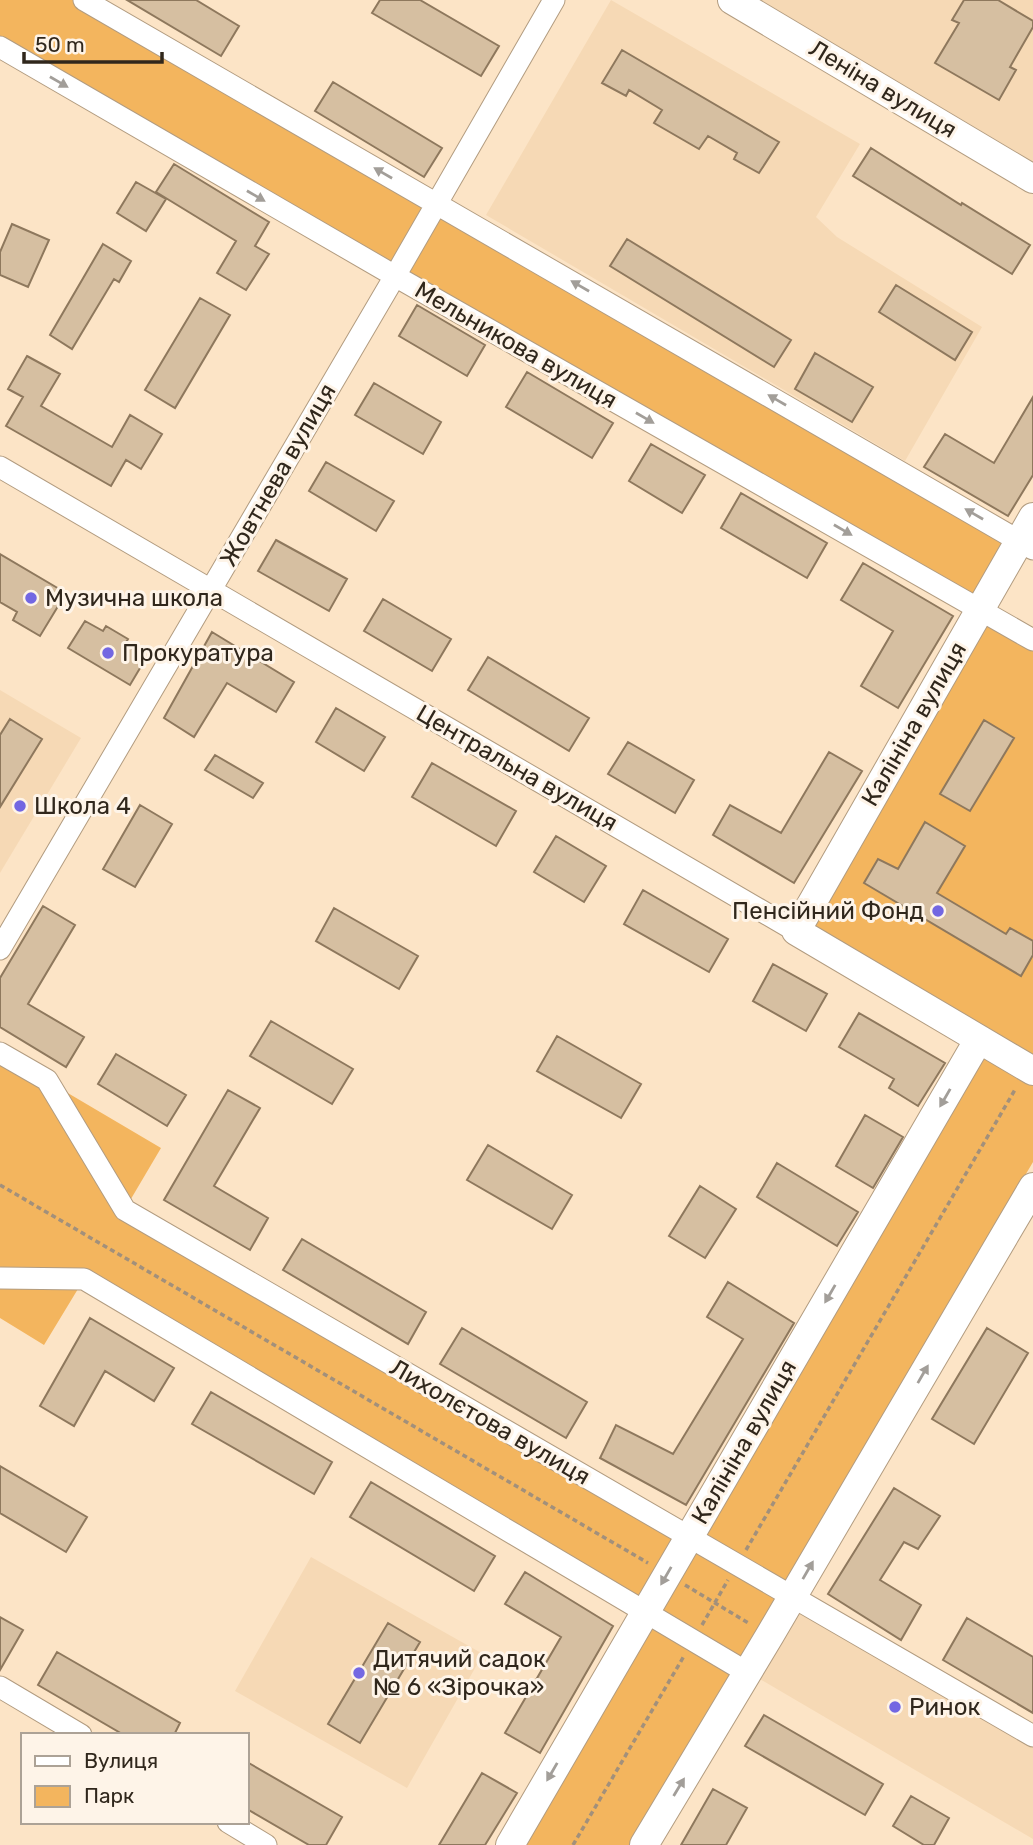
<svg xmlns="http://www.w3.org/2000/svg" width="1033" height="1845" viewBox="0 0 1033 1845" font-family="Rubik,sans-serif">
<rect width="100%" height="100%" fill="#fce4c6"/>
<path fill="#f6d9b5" d="M 611,0 L 860,144 L 816,217 L 837,237 L 982,327 L 905,461 L 486,215 Z
M 760,0 L 1033,0 L 1033,162 Z
M 0,690 L 81,738 L 0,873 Z
M 311,1557 L 483,1654 L 407,1788 L 235,1691 Z
M 802,1603 L 1033,1736 L 1033,1839 L 758,1678 Z"/>
<path fill="#f3b55e" d="M 0,0 L 84,0 L 1009,534 L 970,602 L 0,47 Z
M 990,613 L 1033,639 L 1033,1162 L 630,1845 L 525,1845 L 997,1034 L 811,925 Z
M 0,1053 L 161,1148 L 125,1209 L 677,1531 L 634,1604 L 84,1279 L 44,1345 L 0,1318 Z"/>
<path fill="#d6bfa1" stroke="#8e785d" stroke-width="2" d="M 127,0 L 196,0 L 239,26 L 221,56 Z
M 380,0 L 420,0 L 499,46 L 481,76 L 372,13 Z
M 964,0 L 998,0 L 1033,21 L 1033,27 L 1010,67 L 1016,70 L 999,100 L 935,63 L 959,23 L 952,20 Z
M 622,50 L 779,142 L 759,173 L 734,159 L 737,153 L 708,136 L 699,149 L 654,123 L 662,110 L 629,90 L 626,96 L 602,83 Z
M 333,82 L 442,148 L 424,177 L 315,111 Z
M 871,148 L 961,205 L 962,203 L 1030,245 L 1012,274 L 853,176 Z
M 174,164 L 269,222 L 255,246 L 269,254 L 246,290 L 217,273 L 236,241 L 156,192 Z
M 136,182 L 166,199 L 146,231 L 117,213 Z
M 12,224 L 49,240 L 28,287 L 0,275 L 0,252 Z
M 627,239 L 791,340 L 774,367 L 610,266 Z
M 103,244 L 131,261 L 119,282 L 114,279 L 72,349 L 50,335 Z
M 896,285 L 972,332 L 955,360 L 879,312 Z
M 200,298 L 230,315 L 175,408 L 145,390 Z
M 417,305 L 485,345 L 467,376 L 399,336 Z
M 815,353 L 873,387 L 852,422 L 795,389 Z
M 27,356 L 60,374 L 41,406 L 112,447 L 130,415 L 162,434 L 141,469 L 126,460 L 111,486 L 6,426 L 23,397 L 8,389 Z
M 527,372 L 613,423 L 592,458 L 506,407 Z
M 374,383 L 441,422 L 423,454 L 355,415 Z
M 1033,397 L 1033,475 L 1008,516 L 924,467 L 945,434 L 994,463 Z
M 651,444 L 705,475 L 682,513 L 629,481 Z
M 326,462 L 394,501 L 376,531 L 309,491 Z
M 741,493 L 827,543 L 807,578 L 721,528 Z
M 276,540 L 347,579 L 329,611 L 258,571 Z
M 0,554 L 66,593 L 40,636 L 13,620 L 17,612 L 0,602 Z
M 863,563 L 953,616 L 898,708 L 861,686 L 893,631 L 841,600 Z
M 383,599 L 451,639 L 432,671 L 364,631 Z
M 85,621 L 103,631 L 106,626 L 128,639 L 125,644 L 146,658 L 130,685 L 68,648 Z
M 212,632 L 294,682 L 276,712 L 227,683 L 194,737 L 164,718 Z
M 488,657 L 589,718 L 569,751 L 468,690 Z
M 336,708 L 385,737 L 364,771 L 316,742 Z
M 10,719 L 42,739 L 0,807 L 0,735 Z
M 984,720 L 1014,738 L 970,811 L 940,794 Z
M 628,742 L 694,780 L 675,813 L 608,774 Z
M 829,752 L 862,771 L 794,883 L 713,835 L 730,805 L 781,833 Z
M 215,755 L 263,783 L 253,798 L 205,770 Z
M 432,763 L 516,811 L 496,846 L 412,797 Z
M 140,805 L 172,824 L 135,887 L 103,869 Z
M 925,822 L 965,846 L 937,893 L 1006,934 L 1010,928 L 1033,941 L 1033,955 L 1021,976 L 864,883 L 878,859 L 898,869 Z
M 556,836 L 606,866 L 584,902 L 534,872 Z
M 643,890 L 728,939 L 709,972 L 624,924 Z
M 43,906 L 75,925 L 28,1004 L 84,1037 L 66,1067 L 0,1027 L 0,978 Z
M 334,908 L 418,956 L 399,989 L 316,941 Z
M 773,964 L 827,994 L 806,1031 L 753,1001 Z
M 859,1013 L 945,1063 L 918,1106 L 889,1088 L 894,1079 L 839,1047 Z
M 271,1021 L 353,1069 L 332,1104 L 250,1056 Z
M 557,1036 L 641,1084 L 621,1118 L 537,1071 Z
M 116,1054 L 186,1095 L 167,1126 L 98,1084 Z
M 228,1090 L 260,1108 L 214,1186 L 268,1218 L 250,1250 L 164,1200 Z
M 865,1115 L 903,1137 L 873,1188 L 836,1166 Z
M 488,1145 L 572,1195 L 552,1229 L 467,1180 Z
M 777,1163 L 858,1212 L 837,1246 L 757,1197 Z
M 700,1186 L 736,1209 L 705,1258 L 669,1236 Z
M 302,1239 L 426,1312 L 408,1344 L 283,1270 Z
M 728,1282 L 794,1323 L 686,1505 L 600,1458 L 616,1425 L 673,1454 L 743,1339 L 707,1317 Z
M 90,1318 L 174,1368 L 154,1401 L 105,1371 L 74,1426 L 40,1406 Z
M 462,1328 L 587,1402 L 566,1438 L 440,1364 Z
M 987,1328 L 1028,1353 L 974,1444 L 932,1419 Z
M 211,1392 L 332,1462 L 314,1494 L 192,1424 Z
M 0,1466 L 87,1517 L 66,1552 L 0,1513 Z
M 371,1482 L 495,1556 L 474,1591 L 350,1517 Z
M 894,1488 L 940,1516 L 918,1549 L 904,1542 L 880,1580 L 921,1605 L 901,1640 L 828,1594 Z
M 525,1572 L 613,1626 L 540,1753 L 505,1733 L 561,1637 L 505,1604 Z
M 0,1617 L 23,1630 L 0,1670 Z
M 967,1618 L 1033,1657 L 1033,1713 L 943,1660 Z
M 388,1623 L 420,1642 L 360,1743 L 328,1724 Z
M 57,1652 L 180,1723 L 174,1735 L 124,1735 L 38,1685 Z
M 764,1715 L 883,1784 L 865,1815 L 745,1746 Z
M 247,1762 L 342,1817 L 326,1845 L 309,1845 L 247,1809 Z
M 482,1773 L 517,1793 L 485,1845 L 439,1845 Z
M 713,1789 L 747,1808 L 726,1845 L 681,1845 Z
M 911,1796 L 949,1818 L 934,1845 L 924,1845 L 893,1826 Z"/>
<g fill="none" stroke-linecap="round" stroke-linejoin="round">
<g stroke="#b29c80" stroke-width="23">
<path id="street" d="M 84,0 L 1033,549
M 0,47 L 395,276 L 1033,640
M 0,467 L 796,931
M 0,949 L 395,276 L 554,0
M 0,1053 L 47,1080 L 125,1210 L 1033,1736
M 0,1278 L 84,1279 L 748,1673
M 0,1687 L 81,1735
M 228,1822 L 266,1845"/>
</g>
<g stroke="#b29c80" stroke-width="30">
<path id="secondary" d="M 732,0 L 1033,179
M 1033,517 L 796,931 L 1033,1071
M 510,1845 L 979,1039
M 644,1845 L 770,1635 L 1033,1187"/>
</g>
<path stroke="#a2907b" stroke-width="3.5" stroke-dasharray="5 3.5" stroke-linecap="butt" d="M 0,1185 L 648,1563
M 746,1550 L 1016,1088
M 685,1585 L 750,1624
M 702,1625 L 728,1580
M 573,1845 L 684,1656"/>
<use href="#street" stroke="#fff" stroke-width="21"/>
<use href="#secondary" stroke="#fff" stroke-width="28"/>
</g>
<defs><path id="oneway-solid" d="M-6-.8H1V-3.2L6.5 0L1 3.2V.8H-6Z" transform="scale(1.75)"/></defs>
<g fill="#a29e99">
<use href="#oneway-solid" transform="translate(59 82) rotate(30)"/>
<use href="#oneway-solid" transform="translate(383 173) rotate(-150)"/>
<use href="#oneway-solid" transform="translate(256 196) rotate(30)"/>
<use href="#oneway-solid" transform="translate(580 286) rotate(-150)"/>
<use href="#oneway-solid" transform="translate(777 400) rotate(-150)"/>
<use href="#oneway-solid" transform="translate(645 418) rotate(30)"/>
<use href="#oneway-solid" transform="translate(974 514) rotate(-150)"/>
<use href="#oneway-solid" transform="translate(843 530) rotate(30)"/>
<use href="#oneway-solid" transform="translate(945 1098) rotate(120)"/>
<use href="#oneway-solid" transform="translate(830 1294) rotate(120)"/>
<use href="#oneway-solid" transform="translate(923 1374) rotate(-60)"/>
<use href="#oneway-solid" transform="translate(808 1570) rotate(-60)"/>
<use href="#oneway-solid" transform="translate(666 1576) rotate(120)"/>
<use href="#oneway-solid" transform="translate(552 1772) rotate(120)"/>
<use href="#oneway-solid" transform="translate(679 1787) rotate(-59)"/>
</g>
<g fill="#7367e2" stroke="#fef4e8" stroke-width="2.5">
<circle cx="31" cy="598" r="7"/>
<circle cx="108" cy="653" r="7"/>
<circle cx="20" cy="806" r="7"/>
<circle cx="938" cy="911" r="7"/>
<circle cx="359" cy="1673" r="7"/>
<circle cx="895" cy="1707" r="7"/>
</g>
<g text-anchor="middle" dominant-baseline="central" stroke-width="6" stroke-linejoin="round" paint-order="stroke">
<g font-size="24" fill="#30271c" stroke="#fef4e8">
<text transform="translate(883 89) rotate(31)">Леніна вулиця</text>
<text transform="translate(516 345) rotate(30)">Мельникова вулиця</text>
<text transform="translate(278 475) rotate(-60)">Жовтнева вулиця</text>
<text transform="translate(914 724) rotate(-60)">Калініна вулиця</text>
<text transform="translate(517 768) rotate(30)">Центральна вулиця</text>
<text transform="translate(490 1422) rotate(30)">Лихолєтова вулиця</text>
<text transform="translate(744 1442) rotate(-60)">Калініна вулиця</text>
</g>
<g font-size="24" fill="#30271c" stroke="#fef4e8" text-anchor="start">
<text x="45" y="598">Музична школа</text>
<text x="122" y="653">Прокуратура</text>
<text x="34" y="806">Школа 4</text>
<text x="924" y="911" text-anchor="end">Пенсійний Фонд</text>
<text x="373" y="1659">Дитячий садок<tspan x="373" dy="28">№ 6 «Зірочка»</tspan></text>
<text x="909" y="1707">Ринок</text>
</g>
</g>
<rect x="21" y="1733" width="228" height="91" fill="#fef4e8" stroke="#aca296" stroke-width="2"/>
<rect x="35" y="1756" width="35" height="10" fill="#ffffff" stroke="#aca296" stroke-width="2"/>
<text x="84" y="1768" font-size="21" fill="#30271c">Вулиця</text>
<rect x="35" y="1786" width="35" height="21" fill="#f3b55e" stroke="#aca296" stroke-width="2"/>
<text x="84" y="1803" font-size="21" fill="#30271c">Парк</text>
<path d="M24 52v10h138v-10" fill="none" stroke="#30271c" stroke-width="3.5"/>
<text x="35" y="52" font-size="21" fill="#30271c" stroke="#fef4e8" stroke-width="5" paint-order="stroke">50 m</text>
</svg>
